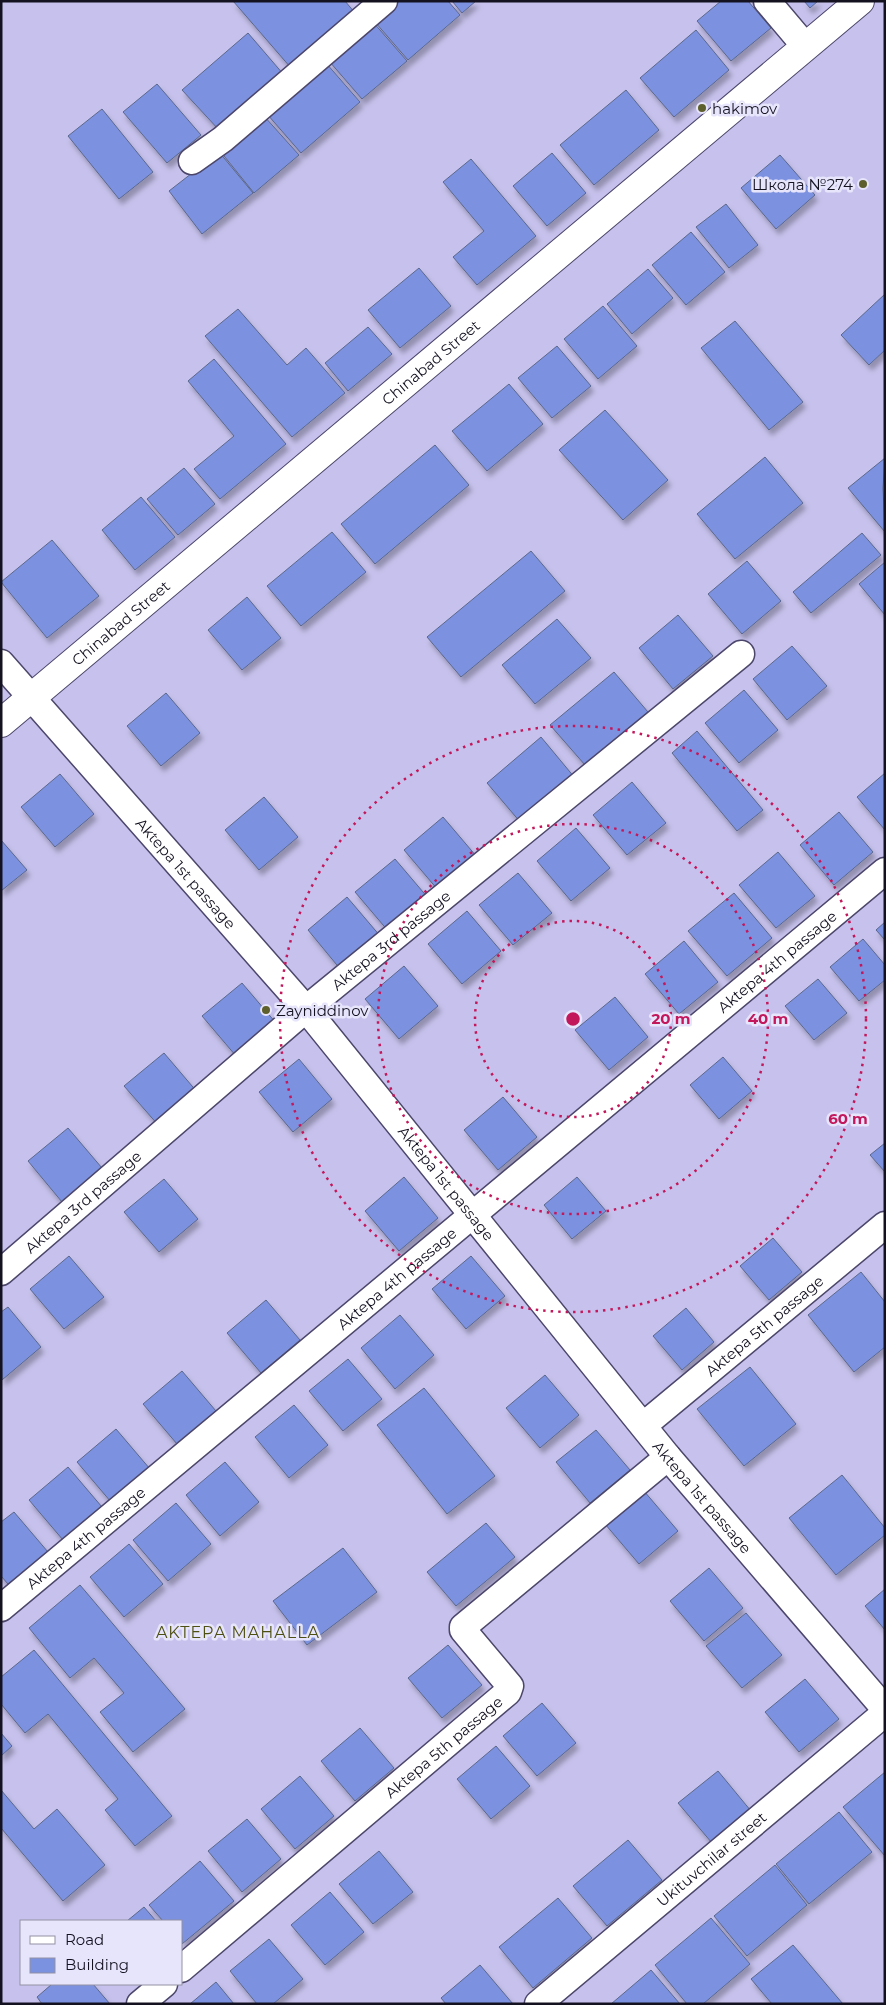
<svg xmlns="http://www.w3.org/2000/svg" width="886" height="2005" viewBox="0 0 886 2005" font-family="Montserrat,sans-serif">
<defs>
<filter id="shadow"><feDropShadow dx="3" dy="5.5" stdDeviation="2.5" flood-color="#0004"/></filter>
</defs>
<rect width="100%" height="100%" fill="#c7c2ed"/>
<path fill="#7b92e0" stroke="#5b678c" filter="url(#shadow)" d="M 233,1 L 345,1 L 355,13 L 291,68 Z
M 398,1 L 448,1 L 460,15 L 408,60 L 375,22 Z
M 452,1 L 476,1 L 462,13 Z
M 721,1 L 748,1 L 771,28 L 731,61 L 697,21 Z
M 804,1 L 818,1 L 810,8 Z
M 373,22 L 407,61 L 362,99 L 329,61 Z
M 696,30 L 729,70 L 674,117 L 640,78 Z
M 248,33 L 284,75 L 219,130 L 182,90 Z
M 326,63 L 360,102 L 301,153 L 267,114 Z
M 157,84 L 201,135 L 167,163 L 123,112 Z
M 626,90 L 659,130 L 594,185 L 560,145 Z
M 102,109 L 153,172 L 119,199 L 68,136 Z
M 264,116 L 299,155 L 254,193 L 220,151 Z
M 219,152 L 253,193 L 202,234 L 169,191 Z
M 552,153 L 586,193 L 547,226 L 513,186 Z
M 780,155 L 815,195 L 776,229 L 741,188 Z
M 471,159 L 536,236 L 477,285 L 453,257 L 484,231 L 443,182 Z
M 726,204 L 758,245 L 729,268 L 696,227 Z
M 691,232 L 725,272 L 686,305 L 652,265 Z
M 419,268 L 451,306 L 400,348 L 368,310 Z
M 648,269 L 673,298 L 632,334 L 607,304 Z
M 885,294 L 885,350 L 869,365 L 841,335 Z
M 603,306 L 637,346 L 598,379 L 564,339 Z
M 238,309 L 287,365 L 306,348 L 345,393 L 292,437 L 205,336 Z
M 735,321 L 803,402 L 769,430 L 701,348 Z
M 368,327 L 392,354 L 348,391 L 325,363 Z
M 557,346 L 591,386 L 552,418 L 518,378 Z
M 214,359 L 286,444 L 220,499 L 194,469 L 234,436 L 188,381 Z
M 509,384 L 543,424 L 487,471 L 452,431 Z
M 605,410 L 668,480 L 623,520 L 559,450 Z
M 435,445 L 469,485 L 375,564 L 341,524 Z
M 765,457 L 803,503 L 735,559 L 697,514 Z
M 885,458 L 883,488 L 885,532 L 848,488 Z
M 184,468 L 215,504 L 178,535 L 147,499 Z
M 141,497 L 175,537 L 135,570 L 102,530 Z
M 332,532 L 366,572 L 301,626 L 267,586 Z
M 862,533 L 881,555 L 811,613 L 793,592 Z
M 52,540 L 99,596 L 47,638 L 1,582 Z
M 531,551 L 565,591 L 461,677 L 427,637 Z
M 747,561 L 781,601 L 742,634 L 708,594 Z
M 885,562 L 885,615 L 859,584 Z
M 247,597 L 281,638 L 242,670 L 208,630 Z
M 678,615 L 713,656 L 673,689 L 639,648 Z
M 557,619 L 591,658 L 535,704 L 502,665 Z
M 792,646 L 827,686 L 787,720 L 753,679 Z
M 614,672 L 648,712 L 585,765 L 550,725 Z
M 744,690 L 778,730 L 739,763 L 705,723 Z
M 166,693 L 200,733 L 161,766 L 127,726 Z
M 697,731 L 763,810 L 737,831 L 672,753 Z
M 541,737 L 575,778 L 521,823 L 487,783 Z
M 885,773 L 885,830 L 857,797 Z
M 60,774 L 94,814 L 55,847 L 21,807 Z
M 632,782 L 666,823 L 627,855 L 593,815 Z
M 264,797 L 298,837 L 259,870 L 225,830 Z
M 839,812 L 873,852 L 834,885 L 800,845 Z
M 443,817 L 477,857 L 438,890 L 404,850 Z
M 576,828 L 610,868 L 571,901 L 537,861 Z
M 1,840 L 27,870 L 1,891 Z
M 778,852 L 815,896 L 776,928 L 739,885 Z
M 395,859 L 429,899 L 389,932 L 355,892 Z
M 518,873 L 552,913 L 513,945 L 479,905 Z
M 734,893 L 772,938 L 727,976 L 688,931 Z
M 347,897 L 381,937 L 341,970 L 308,930 Z
M 467,911 L 501,951 L 462,984 L 428,944 Z
M 885,922 L 885,940 L 876,930 Z
M 863,939 L 885,965 L 885,980 L 859,1001 L 830,967 Z
M 684,941 L 718,982 L 679,1014 L 645,974 Z
M 404,966 L 438,1006 L 399,1039 L 365,999 Z
M 818,979 L 847,1013 L 814,1040 L 785,1006 Z
M 242,983 L 276,1023 L 236,1056 L 202,1016 Z
M 615,997 L 648,1037 L 609,1070 L 575,1030 Z
M 164,1053 L 198,1093 L 159,1126 L 124,1086 Z
M 723,1057 L 752,1091 L 719,1119 L 690,1085 Z
M 299,1059 L 332,1099 L 293,1132 L 259,1092 Z
M 503,1097 L 537,1137 L 498,1170 L 464,1130 Z
M 68,1128 L 102,1168 L 62,1202 L 28,1161 Z
M 885,1143 L 885,1172 L 870,1155 Z
M 404,1177 L 438,1218 L 399,1251 L 365,1211 Z
M 577,1177 L 606,1211 L 572,1239 L 544,1205 Z
M 164,1179 L 198,1219 L 159,1252 L 124,1212 Z
M 773,1238 L 802,1272 L 769,1300 L 740,1266 Z
M 69,1256 L 104,1297 L 64,1329 L 30,1289 Z
M 471,1256 L 505,1296 L 466,1329 L 432,1289 Z
M 861,1272 L 885,1302 L 885,1347 L 854,1372 L 808,1315 Z
M 266,1300 L 300,1340 L 261,1373 L 227,1333 Z
M 8,1307 L 41,1347 L 2,1380 L 1,1312 Z
M 686,1308 L 714,1342 L 682,1370 L 653,1336 Z
M 400,1315 L 434,1355 L 395,1389 L 361,1348 Z
M 348,1359 L 382,1399 L 343,1431 L 309,1391 Z
M 750,1367 L 796,1424 L 744,1466 L 697,1409 Z
M 182,1371 L 216,1411 L 177,1444 L 143,1404 Z
M 545,1375 L 579,1415 L 540,1448 L 506,1408 Z
M 424,1388 L 495,1476 L 447,1514 L 377,1425 Z
M 294,1405 L 328,1445 L 289,1478 L 255,1437 Z
M 116,1429 L 150,1469 L 111,1502 L 77,1462 Z
M 596,1430 L 630,1470 L 590,1503 L 556,1462 Z
M 225,1462 L 259,1502 L 220,1536 L 186,1495 Z
M 68,1467 L 102,1507 L 63,1540 L 29,1500 Z
M 842,1475 L 885,1528 L 885,1535 L 836,1575 L 789,1518 Z
M 644,1491 L 678,1531 L 639,1564 L 605,1524 Z
M 176,1503 L 211,1544 L 168,1581 L 133,1540 Z
M 14,1512 L 48,1552 L 8,1584 L 1,1576 L 1,1522 Z
M 486,1523 L 515,1557 L 456,1606 L 427,1572 Z
M 129,1544 L 163,1584 L 124,1617 L 90,1577 Z
M 343,1548 L 377,1592 L 307,1645 L 273,1601 Z
M 709,1568 L 743,1608 L 704,1641 L 670,1601 Z
M 80,1585 L 185,1709 L 133,1752 L 100,1712 L 124,1693 L 94,1658 L 70,1678 L 29,1628 Z
M 885,1589 L 885,1630 L 865,1606 Z
M 746,1613 L 782,1655 L 742,1688 L 706,1646 Z
M 448,1645 L 482,1685 L 442,1718 L 408,1678 Z
M 34,1650 L 172,1816 L 135,1846 L 105,1810 L 118,1799 L 48,1714 L 25,1733 L 1,1704 L 1,1677 Z
M 805,1679 L 839,1719 L 799,1752 L 765,1712 Z
M 542,1703 L 576,1743 L 537,1776 L 503,1736 Z
M 360,1728 L 394,1768 L 355,1801 L 321,1761 Z
M 1,1733 L 12,1746 L 1,1756 Z
M 496,1746 L 530,1786 L 491,1819 L 457,1779 Z
M 718,1771 L 751,1811 L 712,1843 L 678,1803 Z
M 885,1772 L 885,1856 L 843,1807 Z
M 300,1776 L 334,1816 L 295,1849 L 261,1809 Z
M 1,1790 L 34,1829 L 57,1809 L 105,1865 L 63,1901 L 1,1828 Z
M 839,1812 L 872,1852 L 809,1904 L 776,1864 Z
M 247,1819 L 281,1859 L 242,1892 L 208,1851 Z
M 628,1840 L 662,1880 L 607,1926 L 573,1886 Z
M 379,1851 L 413,1892 L 373,1924 L 339,1884 Z
M 200,1861 L 234,1901 L 182,1944 L 181,1921 L 163,1921 L 149,1905 Z
M 775,1865 L 807,1905 L 747,1956 L 714,1916 Z
M 330,1892 L 364,1932 L 325,1965 L 291,1925 Z
M 558,1898 L 592,1938 L 533,1988 L 499,1947 Z
M 144,1907 L 156,1921 L 127,1921 Z
M 711,1918 L 750,1964 L 703,2004 L 687,2004 L 655,1965 Z
M 269,1939 L 303,1979 L 273,2004 L 257,2004 L 230,1971 Z
M 793,1945 L 843,2004 L 772,2004 L 751,1979 Z
M 480,1965 L 513,2004 L 446,2004 L 441,1998 Z
M 651,1970 L 680,2004 L 611,2004 Z
M 216,1982 L 234,2004 L 190,2004 Z
M 52,1984 L 93,1984 L 110,2004 L 42,2004 L 37,1997 Z"/>
<g fill="none" stroke-linecap="round" stroke-linejoin="round">
<g stroke="#4c466b" stroke-width="29">
<g id="minor">
<path d="M 767,1 L 805,46"/>
<path d="M 192,161 L 223,139 L 384,1"/>
<path id="s1" d="M 1,663 L 306,1009 L 668,1457 L 885,1709"/>
<path id="s2" d="M 1,1272 L 306,1009 L 741,654"/>
<path id="s3" d="M 644,1425 L 885,1225"/>
<path id="s4" d="M 1,1608 L 885,871"/>
<path id="s5" d="M 181,1969 L 508,1692 L 510,1686 L 463,1630 L 463,1627 L 668,1457"/>
<path d="M 140,2004 L 164,1984"/>
<path id="s6" d="M 538,2004 L 885,1713"/>
</g>
</g>
<g stroke="#4c466b" stroke-width="30">
<g id="tertiary">
<path id="s7" d="M 1,723 L 860,1"/>
</g>
</g>
<use href="#minor" stroke="#fff" stroke-width="26"/>
<use href="#tertiary" stroke="#fff" stroke-width="28"/>
</g>
<g fill="none" stroke="#c2185b" stroke-width="2.5" stroke-dasharray="2.5 5">
<circle cx="573" cy="1019" r="98"/>
<circle cx="573" cy="1019" r="195"/>
<circle cx="573" cy="1019" r="293"/>
</g>
<g fill="#5d5f2c" stroke="#e7e5fb" stroke-width="2">
<circle cx="702" cy="108" r="5"/>
<circle cx="863" cy="184" r="5"/>
<circle cx="266" cy="1010" r="5"/>
</g>
<g text-anchor="middle" dominant-baseline="central" stroke-width="5" stroke-linejoin="round" paint-order="stroke">
<g font-size="15" fill="#141221" stroke="#e7e5fb" text-anchor="start">
<text x="712" y="108">hakimov</text>
<text x="853" y="184" text-anchor="end">Школа №274</text>
<text x="276" y="1010">Zayniddinov</text>
</g>
<g font-size="15" fill="#141221" stroke="#e7e5fb">
<text stroke="none"><textPath href="#s7" startOffset="561">Chinabad Street</textPath></text>
<text stroke="none"><textPath href="#s7" startOffset="156">Chinabad Street</textPath></text>
<text stroke="none"><textPath href="#s1" startOffset="280">Aktepa 1st passage</textPath></text>
<text stroke="none"><textPath href="#s2" startOffset="512">Aktepa 3rd passage</textPath></text>
<text stroke="none"><textPath href="#s4" startOffset="1010">Aktepa 4th passage</textPath></text>
<text stroke="none"><textPath href="#s1" startOffset="685">Aktepa 1st passage</textPath></text>
<text stroke="none"><textPath href="#s2" startOffset="108">Aktepa 3rd passage</textPath></text>
<text stroke="none"><textPath href="#s4" startOffset="515">Aktepa 4th passage</textPath></text>
<text stroke="none"><textPath href="#s3" startOffset="156">Aktepa 5th passage</textPath></text>
<text stroke="none"><textPath href="#s1" startOffset="1090">Aktepa 1st passage</textPath></text>
<text stroke="none"><textPath href="#s4" startOffset="110">Aktepa 4th passage</textPath></text>
<text stroke="none"><textPath href="#s5" startOffset="344">Aktepa 5th passage</textPath></text>
<text stroke="none"><textPath href="#s6" startOffset="226">Ukituvchilar street</textPath></text>
</g>
<g font-size="16" letter-spacing="1" fill="#4e4f12" stroke="#e7e5fb">
<text x="238" y="1632">AKTEPA MAHALLA</text>
</g>
</g>
<circle cx="573" cy="1019" r="8" fill="#c2185b" stroke="#e7e5fb" stroke-width="2.5"/>
<g font-size="15" text-anchor="middle" font-weight="bold" fill="#c2185b" stroke="#e7e5fb" stroke-width="5" stroke-linejoin="round" paint-order="stroke">
<text x="671" y="1024">20 m</text>
<text x="768" y="1024">40 m</text>
<text x="848" y="1124">60 m</text>
</g>
<rect width="886" height="2005" fill="none" stroke="#141221" stroke-width="5"/>
<rect x="20" y="1920" width="162" height="65" fill="#e7e5fb" stroke="#9391a4"/>
<rect x="30" y="1936" width="25" height="8" fill="#ffffff" stroke="#9391a4"/>
<text x="65" y="1945" font-size="15" fill="#141221">Road</text>
<rect x="30" y="1958" width="25" height="15" fill="#7b92e0" stroke="#9391a4"/>
<text x="65" y="1970" font-size="15" fill="#141221">Building</text>
</svg>
